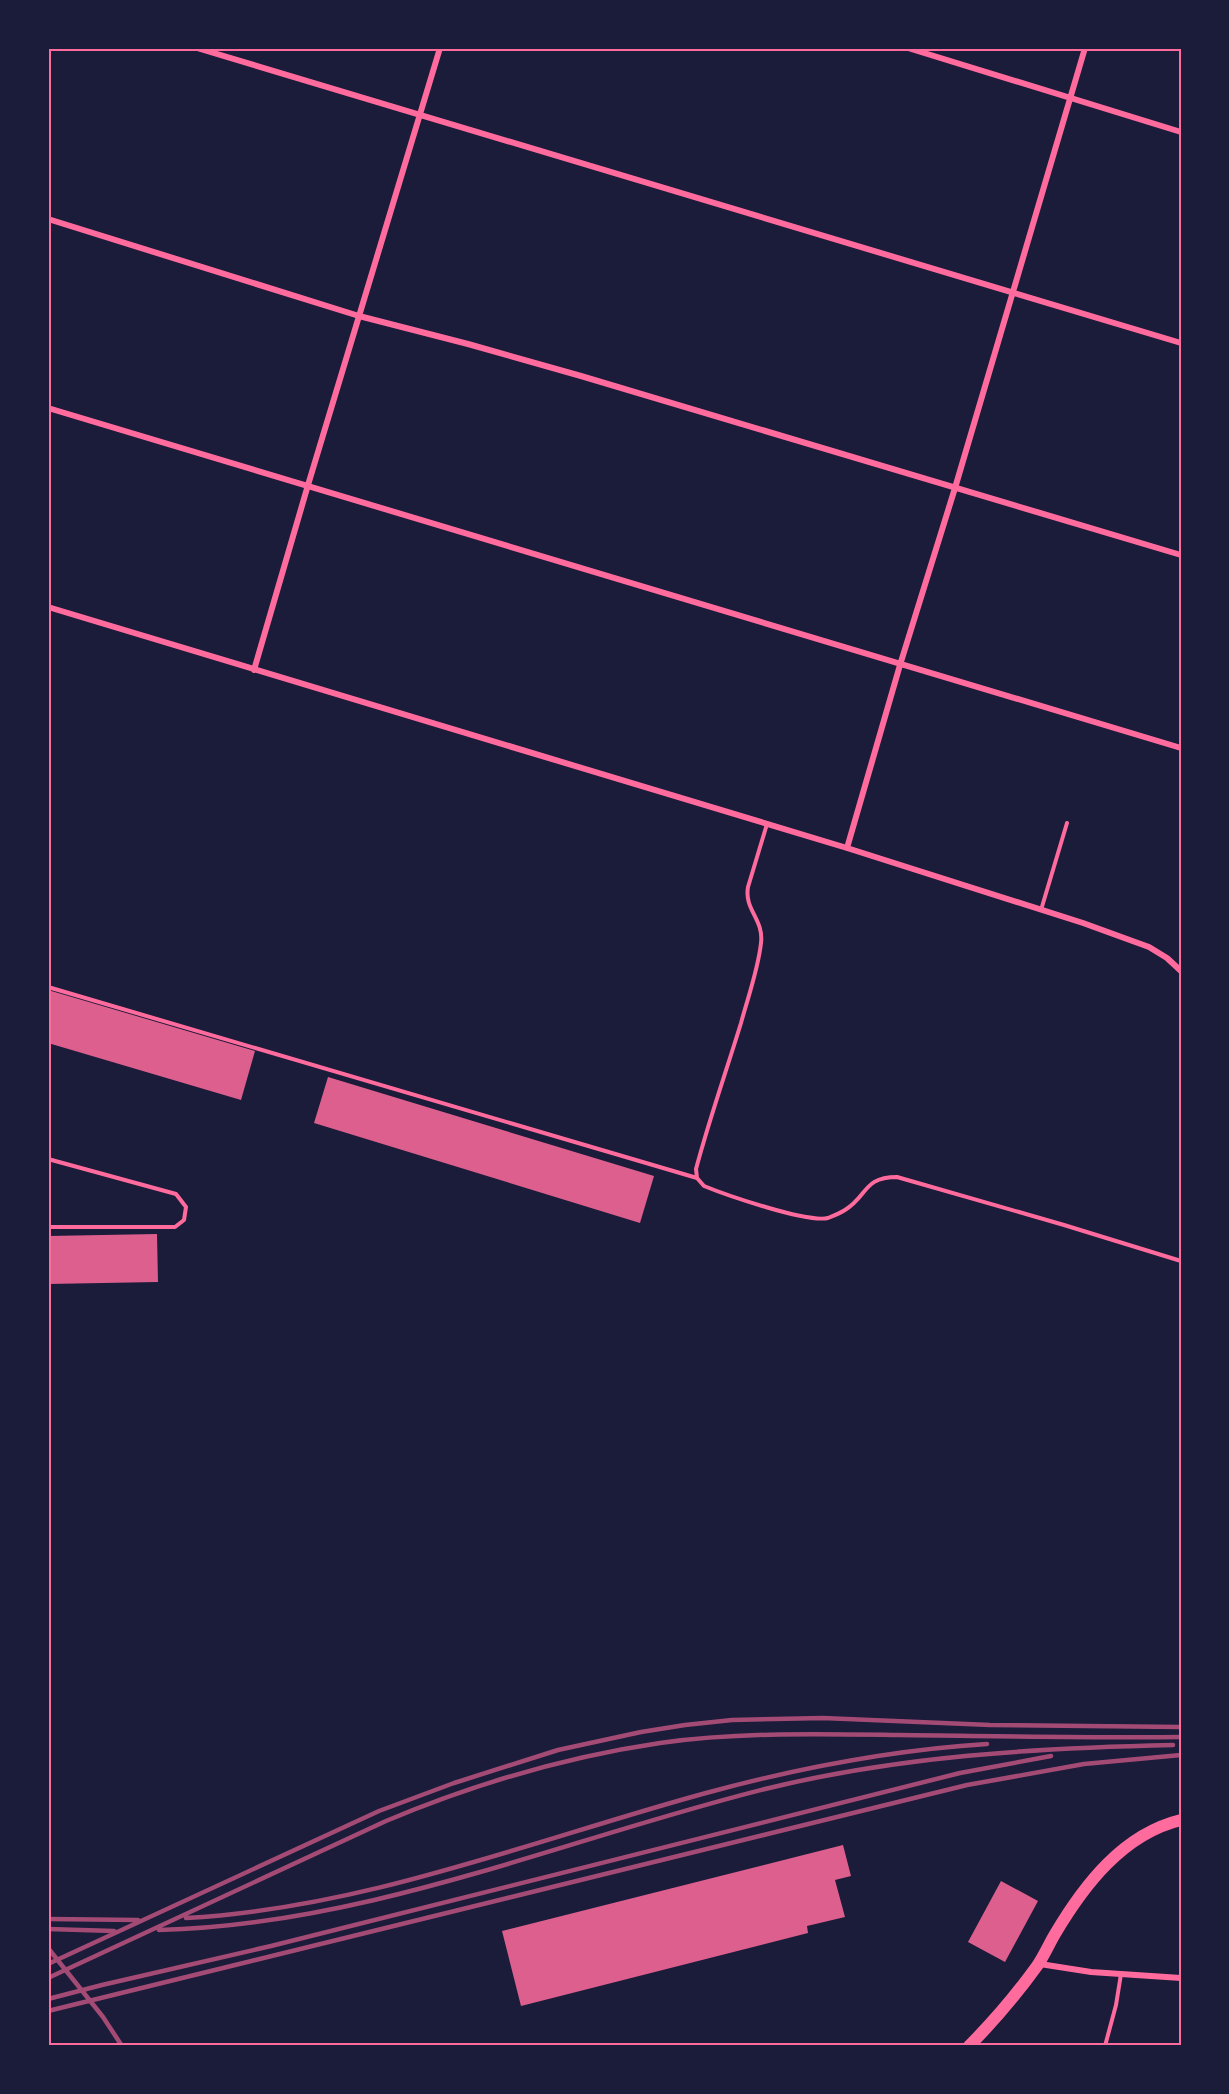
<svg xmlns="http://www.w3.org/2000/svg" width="1229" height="2094" viewBox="0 0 1229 2094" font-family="'Roboto Condensed',sans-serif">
<rect width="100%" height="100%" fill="#1b1b3a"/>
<path fill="#dd5f8e" d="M 48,990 L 255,1051 L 241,1100 L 48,1043 Z
M 328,1077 L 654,1176 L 640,1223 L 314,1123 Z
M 157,1234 L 158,1282 L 48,1284 L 48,1236 Z
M 843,1845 L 851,1876 L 835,1880 L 845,1917 L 807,1926 L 808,1933 L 521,2006 L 502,1931 Z
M 1001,1881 L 1038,1901 L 1005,1962 L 968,1942 Z"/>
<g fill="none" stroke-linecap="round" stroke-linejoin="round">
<path stroke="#ff6b9d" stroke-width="4" d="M 767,824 L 748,887 C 744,910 764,919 761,943 C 758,970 748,997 741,1023 C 726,1072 709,1120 696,1169 L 697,1178 L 704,1186 C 726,1195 807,1223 828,1218 C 833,1216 840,1213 845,1210 C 868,1196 863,1177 897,1177 L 1064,1225 L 1181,1261
M 1041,910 L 1067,823
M 48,987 L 697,1178
M 48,1159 L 176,1194 L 186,1207 L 184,1220 L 175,1227 L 48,1227
M 1105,2046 L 1116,2005 L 1121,1974"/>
<path stroke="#ff6b9d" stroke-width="6" d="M 197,48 L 1181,343
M 908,48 L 1181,132
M 48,219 L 359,316 L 468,344 L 581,376 L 1181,555
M 48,408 L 1181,748
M 48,607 L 847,848 L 1083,923 L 1149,947 L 1167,958 L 1181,971
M 254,670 L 308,485 L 440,48
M 847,848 L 900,665 L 955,488 L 1085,48
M 1040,1964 L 1091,1972 L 1181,1978"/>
<path stroke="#ff6b9d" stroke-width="12" d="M 969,2046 C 994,2021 1016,1995 1037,1966 C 1044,1956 1049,1944 1055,1934 C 1084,1885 1123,1834 1181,1820"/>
<path stroke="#a44b75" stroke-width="4.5" d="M 186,1918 C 365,1908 534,1840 706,1793 C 798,1768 891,1750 987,1744
M 48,1919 L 138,1920
M 48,1929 L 114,1931
M 159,1930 C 367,1925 565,1839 765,1789 C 899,1756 1036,1748 1173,1745
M 48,1948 L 103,2017 L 122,2046
M 48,1964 L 379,1811 L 454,1783 L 558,1750 L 641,1732 L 685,1725 L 732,1720 L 823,1718 L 990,1725 L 1181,1727
M 48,1978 L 386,1821 C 474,1784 565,1757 660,1743 C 739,1732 819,1734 900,1735 C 994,1736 1087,1738 1181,1737
M 48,1999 L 102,1985 L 271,1946 L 960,1773 L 1051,1756
M 48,2011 L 967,1785 L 1084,1764 L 1181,1755"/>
</g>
<rect width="1229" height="2094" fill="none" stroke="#1b1b3a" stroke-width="99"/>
<rect x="50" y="50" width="1130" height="1994" fill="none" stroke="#ff6b9d" stroke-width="2"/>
</svg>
